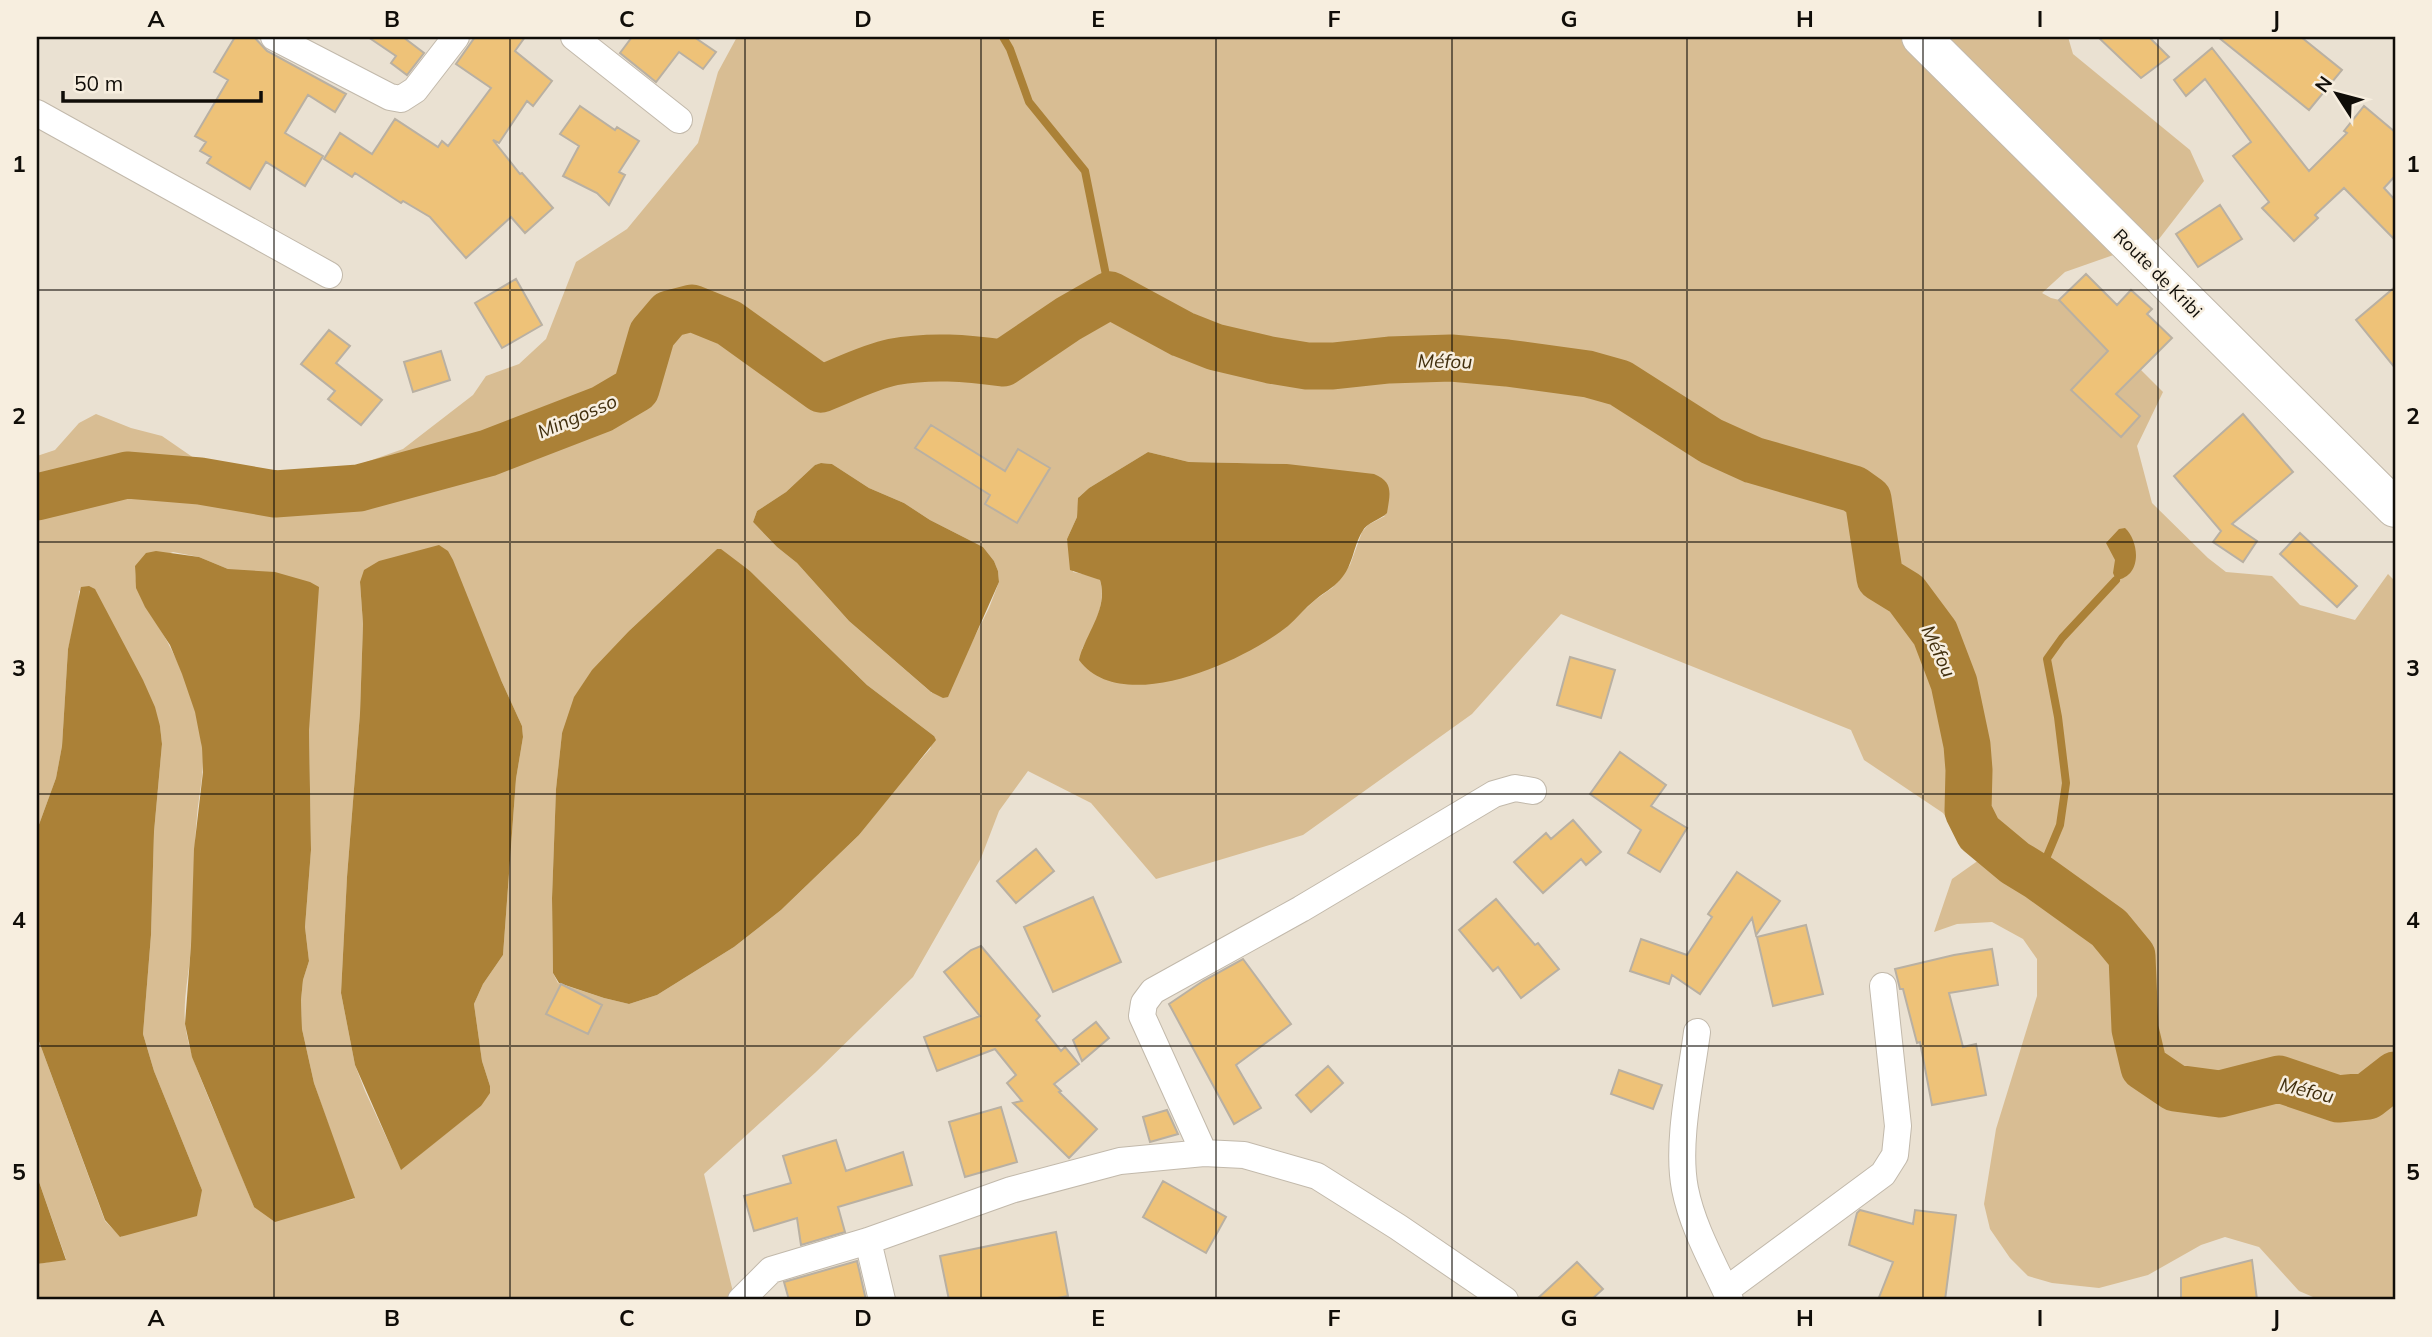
<svg xmlns="http://www.w3.org/2000/svg" width="2432" height="1337" viewBox="0 0 2432 1337" font-family="Mulish,sans-serif">
<rect width="100%" height="100%" fill="#eae1d2"/>
<path fill="#d8bd93" fill-rule="evenodd" d="M 737,37 L 2068,37 L 2073,54 L 2190,150 L 2204,181 L 2159,239 L 2065,272 L 2042,293 L 2051,298 L 2068,302 L 2105,334 L 2163,392 L 2137,446 L 2152,503 L 2208,558 L 2226,572 L 2272,576 L 2300,605 L 2355,620 L 2388,574 L 2395,581 L 2395,1300 L 2320,1300 L 2299,1291 L 2259,1247 L 2225,1237 L 2201,1245 L 2148,1275 L 2099,1288 L 2052,1283 L 2028,1276 L 2010,1258 L 1990,1229 L 1984,1204 L 1996,1129 L 2037,996 L 2037,959 L 2023,939 L 1992,922 L 1957,924 L 1934,932 L 1952,879 L 1979,860 L 1970,852 L 1943,813 L 1864,760 L 1851,730 L 1561,614 L 1472,714 L 1303,835 L 1156,879 L 1091,803 L 1028,771 L 999,811 L 981,858 L 913,977 L 816,1072 L 704,1174 L 735,1300 L 37,1300 L 37,1264 L 66,1259 L 37,1176 L 37,1036 L 105,1221 L 121,1237 L 202,1190 L 154,1071 L 143,1034 L 151,935 L 154,832 L 162,744 L 160,726 L 79,590 L 78,608 L 68,649 L 62,746 L 56,778 L 37,830 L 37,456 L 55,450 L 79,423 L 96,414 L 131,428 L 162,436 L 220,476 L 321,478 L 403,449 L 473,395 L 486,376 L 519,364 L 546,339 L 576,262 L 627,229 L 698,143 L 718,72 ZM 1148,452 L 1189,462 L 1287,464 L 1385,516 L 1368,525 L 1362,532 L 1350,565 L 1332,588 L 1315,600 L 1287,626 L 1082,649 C 1093,629 1107,603 1100,580 L 1093,576 L 1073,572 L 1067,539 L 1077,517 L 1079,497 L 1089,488 ZM 822,463 L 832,464 L 869,488 L 904,503 L 930,520 L 983,547 L 994,561 L 998,571 L 999,582 L 989,608 L 966,654 L 932,693 L 849,621 L 797,563 L 777,547 L 753,522 L 757,511 L 786,492 L 815,465 ZM 717,549 L 750,571 L 867,685 L 934,736 L 930,749 L 900,783 L 859,835 L 781,910 L 734,947 L 657,995 L 629,1004 L 604,998 L 558,983 L 553,973 L 552,898 L 556,789 L 562,733 L 630,630 ZM 173,552 L 199,557 L 228,569 L 309,730 L 311,850 L 305,927 L 309,961 L 303,980 L 301,1000 L 302,1029 L 314,1083 L 354,1199 L 329,1205 L 254,1207 C 240,1172 226,1138 211,1104 C 201,1078 188,1052 185,1023 C 183,997 190,970 191,944 C 194,901 193,859 197,816 C 199,793 205,771 202,748 C 199,714 186,677 170,647 C 156,617 134,602 135,566 ZM 360,582 L 501,680 L 522,726 L 523,737 L 516,779 L 503,955 L 483,984 L 474,1004 L 482,1061 L 490,1086 L 481,1106 L 401,1169 L 365,1091 L 355,1065 L 341,993 L 347,877 L 360,713 L 363,624 Z"/>
<path fill="#ab8137" d="M 1148,452 L 1189,462 L 1287,464 L 1374,474 C 1394,482 1390,494 1387,513 C 1380,520 1367,522 1362,532 C 1353,547 1353,566 1340,580 C 1333,588 1323,593 1315,600 C 1305,608 1297,618 1288,626 C 1244,661 1122,718 1079,660 C 1085,634 1109,609 1100,580 L 1070,570 L 1067,539 L 1077,517 L 1078,498 L 1089,488 Z
M 821,463 L 832,464 L 869,488 L 904,503 L 930,520 L 983,547 L 994,561 L 998,571 L 999,582 L 948,697 L 943,698 L 931,692 L 849,621 L 797,563 L 777,547 L 753,522 L 757,511 L 786,492 L 815,465 Z
M 2125,528 C 2140,542 2142,577 2116,580 L 2113,573 L 2115,560 L 2106,543 L 2119,529 Z
M 439,545 L 448,551 L 453,560 L 501,680 L 522,726 L 523,737 L 516,779 L 503,955 L 483,984 L 474,1004 L 482,1061 L 490,1086 L 490,1093 L 481,1106 L 401,1170 L 355,1065 L 341,993 L 347,877 L 360,713 L 363,624 L 360,582 L 364,570 L 379,561 Z
M 717,549 L 721,549 L 750,571 L 867,685 L 934,736 L 936,740 L 859,835 L 781,910 L 734,947 L 657,995 L 629,1004 L 604,998 L 559,983 L 553,973 L 552,898 L 556,789 L 562,733 L 574,697 L 592,670 L 630,630 Z
M 156,551 L 199,557 L 228,569 L 275,572 L 310,582 L 319,587 L 309,730 L 311,850 L 305,927 L 309,961 L 303,980 L 301,1000 L 302,1029 L 314,1083 L 355,1198 L 275,1222 L 254,1207 L 192,1057 L 185,1024 L 191,945 L 194,849 L 203,772 L 202,748 L 195,712 L 182,674 L 170,645 L 145,607 L 136,588 L 135,566 L 146,553 Z
M 89,586 L 95,589 L 143,680 L 155,707 L 160,726 L 162,744 L 154,832 L 151,935 L 143,1034 L 154,1071 L 202,1190 L 197,1216 L 120,1237 L 105,1220 L 37,1036 L 37,830 L 56,778 L 62,746 L 68,649 L 81,587 Z
M 37,1176 L 66,1260 L 37,1264 Z"/>
<g fill="none" stroke-linecap="round" stroke-linejoin="round">
<path stroke="#ab8137" stroke-width="8" d="M 1003,37 L 1010,49 L 1029,102 L 1085,171 L 1110,295
M 2045,861 L 2060,825 L 2066,783 L 2058,717 L 2047,659 L 2062,638 L 2116,580"/>
<path stroke="#ab8137" stroke-width="47" d="M 37,497 L 127,475 L 200,481 L 275,494 L 359,488 L 488,453 L 602,409 L 636,389 L 652,334 L 669,314 L 692,308 L 729,323 L 821,389 C 844,380 869,367 893,362 C 930,355 967,358 1003,363 L 1068,319 L 1110,295 L 1182,334 L 1215,347 L 1270,360 L 1307,366 L 1333,366 L 1389,360 L 1451,358 L 1507,363 L 1588,374 L 1620,383 L 1711,441 L 1753,460 L 1854,489 L 1868,499 L 1880,578 L 1906,594 L 1935,633 L 1954,683 L 1967,745 L 1969,770 L 1968,811 L 1979,833 L 2015,863 L 2038,877 L 2109,928 L 2132,956 L 2135,1029 L 2144,1067 L 2175,1088 L 2220,1094 L 2279,1079 L 2338,1099 L 2368,1096 L 2395,1075"/>
</g>
<path fill="#eec278" stroke="#b9b0a2" stroke-width="2" d="M 235,37 L 254,37 L 267,51 L 346,94 L 335,112 L 308,95 L 285,133 L 323,156 L 305,186 L 266,162 L 250,189 L 207,163 L 211,157 L 200,151 L 206,142 L 195,136 L 228,80 L 214,72 Z
M 368,37 L 403,37 L 424,53 L 407,75 L 391,63 L 396,56 Z
M 475,37 L 525,37 L 515,51 L 552,81 L 533,106 L 527,101 L 499,143 L 493,140 L 520,174 L 522,173 L 553,208 L 525,233 L 511,217 L 466,258 L 430,217 L 403,201 L 401,203 L 355,173 L 352,177 L 324,159 L 340,133 L 372,154 L 395,119 L 438,147 L 442,141 L 448,146 L 491,88 L 456,64 Z
M 632,37 L 694,37 L 716,52 L 703,69 L 679,52 L 656,82 L 620,53 Z
M 2098,37 L 2149,37 L 2169,57 L 2141,78 Z
M 2218,37 L 2301,37 L 2342,70 L 2309,110 Z
M 2212,48 L 2309,171 L 2347,133 L 2344,131 L 2364,106 L 2395,132 L 2395,176 L 2384,188 L 2395,200 L 2395,240 L 2344,188 L 2315,215 L 2318,218 L 2294,241 L 2262,208 L 2269,202 L 2233,156 L 2251,142 L 2205,79 L 2186,96 L 2174,80 Z
M 580,106 L 615,130 L 617,127 L 639,141 L 619,172 L 625,175 L 609,205 L 597,193 L 563,176 L 579,146 L 560,134 Z
M 2220,205 L 2242,239 L 2198,267 L 2176,234 Z
M 2086,274 L 2117,305 L 2131,290 L 2152,309 L 2147,314 L 2172,338 L 2116,394 L 2140,416 L 2121,437 L 2071,390 L 2108,351 L 2059,300 Z
M 516,279 L 542,325 L 502,348 L 475,303 Z
M 2395,287 L 2395,368 L 2356,320 Z
M 329,330 L 350,346 L 336,363 L 382,400 L 361,425 L 328,399 L 335,391 L 301,364 Z
M 441,351 L 450,380 L 413,392 L 404,362 Z
M 2243,414 L 2293,472 L 2232,524 L 2257,541 L 2243,562 L 2213,542 L 2221,531 L 2174,476 Z
M 931,425 L 1005,471 L 1018,449 L 1050,468 L 1017,523 L 985,504 L 990,495 L 915,448 Z
M 2300,533 L 2357,586 L 2337,607 L 2280,554 Z
M 1570,657 L 1615,670 L 1601,718 L 1557,705 Z
M 1620,752 L 1666,785 L 1651,806 L 1687,828 L 1660,872 L 1628,853 L 1641,830 L 1590,794 Z
M 1573,820 L 1601,852 L 1586,865 L 1581,859 L 1543,893 L 1514,862 L 1546,833 L 1551,839 Z
M 1036,849 L 1054,871 L 1016,903 L 997,881 Z
M 1737,872 L 1780,901 L 1756,935 L 1752,918 L 1700,994 L 1672,975 L 1669,984 L 1630,971 L 1641,939 L 1687,955 L 1712,917 L 1708,914 Z
M 1093,897 L 1121,962 L 1053,992 L 1024,927 Z
M 1496,899 L 1535,945 L 1538,943 L 1559,969 L 1521,998 L 1498,967 L 1493,971 L 1459,930 Z
M 1806,925 L 1823,994 L 1773,1006 L 1757,937 Z
M 981,946 L 1040,1016 L 1036,1020 L 1061,1051 L 1065,1047 L 1079,1064 L 1054,1084 L 1061,1091 L 1059,1092 L 1097,1129 L 1069,1158 L 1013,1103 L 1022,1101 L 1007,1083 L 1016,1075 L 995,1049 L 937,1071 L 924,1037 L 980,1016 L 944,972 L 971,950 Z
M 1992,949 L 1998,985 L 1949,993 L 1963,1047 L 1976,1044 L 1986,1095 L 1932,1105 L 1920,1042 L 1917,1043 L 1903,989 L 1900,989 L 1895,969 L 1954,955 Z
M 1243,959 L 1291,1024 L 1236,1065 L 1261,1108 L 1234,1124 L 1169,1004 L 1203,981 Z
M 561,984 L 602,1005 L 588,1034 L 546,1014 Z
M 1096,1022 L 1109,1038 L 1082,1061 L 1073,1040 Z
M 1328,1066 L 1343,1083 L 1311,1112 L 1296,1095 Z
M 1619,1070 L 1662,1085 L 1653,1109 L 1611,1094 Z
M 1001,1107 L 1017,1162 L 965,1177 L 949,1122 Z
M 1167,1110 L 1178,1134 L 1150,1142 L 1143,1117 Z
M 836,1140 L 846,1171 L 903,1152 L 912,1185 L 838,1207 L 845,1232 L 801,1245 L 797,1218 L 754,1231 L 744,1196 L 791,1183 L 783,1156 Z
M 1163,1181 L 1226,1217 L 1206,1253 L 1143,1217 Z
M 1860,1210 L 1913,1224 L 1915,1210 L 1956,1215 L 1945,1300 L 1878,1300 L 1893,1262 L 1849,1245 L 1857,1213 Z
M 1056,1232 L 1068,1296 L 1048,1300 L 949,1300 L 940,1256 Z
M 2252,1260 L 2257,1300 L 2181,1300 L 2181,1278 Z
M 857,1261 L 866,1300 L 789,1300 L 784,1282 Z
M 1577,1262 L 1603,1289 L 1591,1300 L 1536,1300 Z"/>
<g fill="none" stroke-linecap="round" stroke-linejoin="round">
<g stroke="#c2b9ab" stroke-width="28">
<path id="minor" d="M 274,37 L 390,97 L 401,99 L 415,90 L 456,37
M 574,37 L 679,120
M 37,113 L 329,275
M 1697,1032 C 1691,1079 1676,1143 1685,1189 C 1693,1229 1714,1264 1730,1300
M 1204,1153 L 1142,1016 L 1144,1003 L 1153,991 L 1301,909 L 1494,794 L 1515,788 L 1533,791
M 868,1241 L 882,1300
M 1726,1290 L 1883,1174 L 1895,1155 L 1898,1126 L 1883,986
M 741,1300 L 771,1270 L 868,1241 L 1011,1190 L 1120,1161 L 1204,1153 L 1244,1155 L 1317,1176 L 1398,1227 L 1505,1300"/>
</g>
<g stroke="#c2b9ab" stroke-width="40">
<path id="primary" d="M 1921,37 L 2395,508"/>
</g>
<use href="#minor" stroke="#fff" stroke-width="26"/>
<use href="#primary" stroke="#fff" stroke-width="38"/>
</g>
<path fill="none" stroke="#100d08" stroke-width="2" stroke-opacity="0.55" d="M 274,37 L 274,1300M 510,37 L 510,1300M 745,37 L 745,1300M 981,37 L 981,1300M 1216,37 L 1216,1300M 1452,37 L 1452,1300M 1687,37 L 1687,1300M 1923,37 L 1923,1300M 2158,37 L 2158,1300M 37,290 L 2395,290M 37,542 L 2395,542M 37,794 L 2395,794M 37,1046 L 2395,1046"/>
<g text-anchor="middle" dominant-baseline="central" stroke-width="5" stroke-linejoin="round" paint-order="stroke">
<g font-size="18" fill="#100d08" stroke="#f7eedf">
<text transform="translate(2158 273) rotate(45)">Route de Kribi</text>
</g>
<g font-size="19" font-style="italic" fill="#402e0d" stroke="#f7eedf">
<text transform="translate(1445 361) rotate(1)">Méfou</text>
<text transform="translate(577 416) rotate(-23)">Mingosso</text>
<text transform="translate(1939 651) rotate(65)">Méfou</text>
<text transform="translate(2307 1090) rotate(14)">Méfou</text>
</g>
</g>
<rect width="2432" height="1337" fill="none" stroke="#f7eedf" stroke-width="77"/>
<g transform="translate(2337 94) rotate(306)" stroke="#f7eedf" stroke-width="5" paint-order="stroke">
<path d="M0-5L12 26L0 18L-12 26Z" fill="#100d08"/>
<text y="-10" font-size="19" font-weight="bold" text-anchor="middle" fill="#100d08">N</text>
</g>
<path d="M63 91v10h198v-10" fill="none" stroke="#100d08" stroke-width="3.5"/>
<text x="74" y="91" font-size="21" fill="#100d08" stroke="#f7eedf" stroke-width="5" paint-order="stroke">50 m</text>
<rect x="38" y="38" width="2356" height="1260" fill="none" stroke="#100d08" stroke-width="2.5"/>
<g font-size="23" text-anchor="middle" font-weight="bold" fill="#100d08">
<text x="156" y="27">A</text>
<text x="392" y="27">B</text>
<text x="627" y="27">C</text>
<text x="863" y="27">D</text>
<text x="1098" y="27">E</text>
<text x="1334" y="27">F</text>
<text x="1569" y="27">G</text>
<text x="1805" y="27">H</text>
<text x="2040" y="27">I</text>
<text x="2276" y="27">J</text>
<text x="19" y="172">1</text>
<text x="2413" y="172">1</text>
<text x="19" y="424">2</text>
<text x="2413" y="424">2</text>
<text x="19" y="676">3</text>
<text x="2413" y="676">3</text>
<text x="19" y="928">4</text>
<text x="2413" y="928">4</text>
<text x="19" y="1180">5</text>
<text x="2413" y="1180">5</text>
<text x="156" y="1326">A</text>
<text x="392" y="1326">B</text>
<text x="627" y="1326">C</text>
<text x="863" y="1326">D</text>
<text x="1098" y="1326">E</text>
<text x="1334" y="1326">F</text>
<text x="1569" y="1326">G</text>
<text x="1805" y="1326">H</text>
<text x="2040" y="1326">I</text>
<text x="2276" y="1326">J</text>
</g>
</svg>
